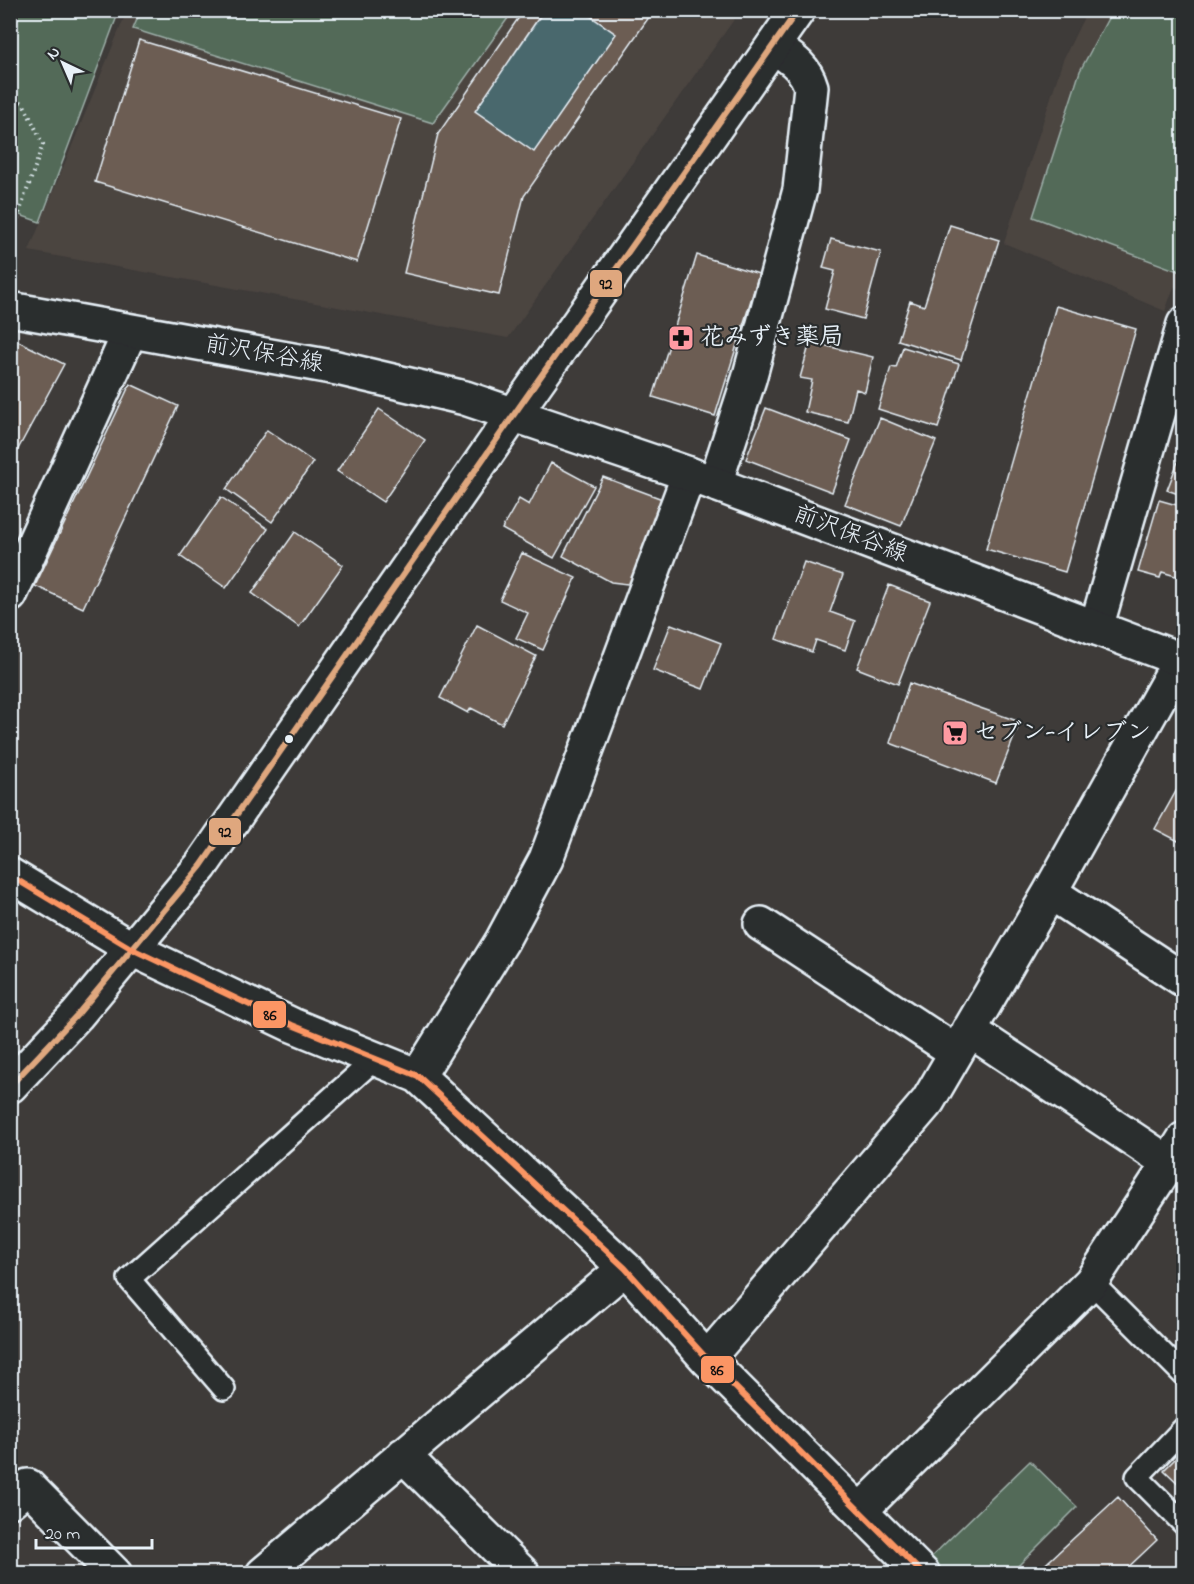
<svg xmlns="http://www.w3.org/2000/svg" width="1194" height="1584" viewBox="0 0 1194 1584" font-family="'Indie Flower','Klee One',sans-serif">
<rect width="100%" height="100%" fill="#3e3b39"/>
<filter id="ink" filterUnits="userSpaceOnUse"><feTurbulence type="fractalNoise" baseFrequency=".0167" numOctaves="2"/><feDisplacementMap in="SourceGraphic" scale="12" xChannelSelector="R" yChannelSelector="G"/><feConvolveMatrix kernelMatrix="1 2 1 2 8 2 1 2 1" color-interpolation-filters="sRGB"/></filter>
<g filter="url(#ink)">
<path fill="#4c4541" d="M 127,11 L 740,11 L 508,338 L 29,251 Z
M 1087,11 L 1183,11 L 1183,291 L 1174,287 L 1165,311 L 1004,243 L 1063,60 Z"/>
<path fill="#526b59" stroke="#9daea8" stroke-width="1.5" d="M 11,10 L 119,11 L 40,222 L 11,212 Z
M 141,10 L 513,10 L 513,11 L 433,123 L 133,29 Z
M 1112,11 L 1183,11 L 1183,273 L 1033,217 L 1080,71 Z
M 1030,1461 L 1077,1507 L 1011,1573 L 941,1573 L 927,1561 Z"/>
<path fill="#4a676d" stroke="#899ea5" stroke-width="1.5" d="M 544,11 L 582,11 L 616,34 L 534,152 L 475,111 Z"/>
<path fill="#6c5d53" stroke="#e8f1f8" stroke-width="1.5" d="M 524,10 L 544,10 L 475,111 L 534,152 L 616,34 L 582,10 L 654,10 L 524,196 L 499,295 L 404,273 L 438,134 Z
M 139,40 L 401,119 L 357,262 L 95,182 Z
M 950,225 L 999,240 L 961,360 L 898,340 L 910,301 L 924,306 Z
M 831,239 L 881,252 L 863,319 L 825,309 L 835,271 L 823,268 Z
M 697,255 L 759,274 L 715,416 L 653,397 Z
M 1056,306 L 1136,329 L 1065,572 L 986,549 Z
M 10,337 L 64,364 L 10,464 Z
M 810,342 L 873,357 L 865,392 L 856,389 L 848,422 L 805,412 L 812,380 L 800,378 Z
M 903,347 L 959,364 L 938,428 L 878,409 L 891,367 L 896,368 Z
M 130,384 L 178,406 L 83,608 L 35,586 Z
M 766,408 L 851,440 L 832,492 L 746,459 Z
M 379,409 L 425,440 L 383,502 L 337,471 Z
M 880,418 L 936,441 L 901,526 L 845,504 Z
M 267,430 L 313,462 L 272,522 L 226,489 Z
M 1184,446 L 1184,496 L 1167,490 Z
M 551,463 L 594,486 L 554,558 L 502,529 L 519,499 L 529,505 Z
M 603,477 L 665,500 L 636,585 L 611,582 L 563,556 Z
M 221,497 L 268,529 L 226,588 L 180,556 Z
M 1159,500 L 1184,507 L 1182,578 L 1162,572 L 1160,578 L 1138,572 Z
M 295,532 L 343,565 L 299,627 L 252,593 Z
M 522,553 L 576,578 L 543,650 L 516,638 L 528,613 L 500,600 Z
M 804,562 L 843,575 L 830,612 L 855,621 L 845,650 L 816,640 L 812,652 L 776,639 Z
M 889,585 L 930,601 L 898,684 L 857,668 Z
M 671,624 L 721,643 L 703,689 L 653,670 Z
M 477,625 L 536,656 L 502,724 L 471,708 L 468,713 L 440,698 Z
M 909,683 L 1020,722 L 996,783 L 890,743 Z
M 1184,777 L 1184,844 L 1155,829 Z
M 1184,1450 L 1184,1489 L 1164,1470 Z
M 1118,1497 L 1157,1540 L 1121,1574 L 1035,1574 Z"/>
<g fill="none" stroke-linecap="round" stroke-linejoin="round">
<g stroke="#e8f1f8" stroke-width="26">
<path id="service" d="M 1091,1282 L 1183,1374
M 224,1389 L 129,1279 L 375,1059
M 1184,1428 L 1137,1477 L 1184,1524"/>
</g>
<g stroke="#e8f1f8" stroke-width="38">
<path id="minor" d="M 715,484 L 749,379 L 800,190 L 811,87 C 805,66 790,58 773,46
M 10,595 L 130,332
M 1096,628 L 1184,324
M 10,875 L 134,950 L 292,1025 L 418,1076 L 625,1268 L 707,1359 L 923,1574
M 1050,892 L 1184,980
M 761,924 L 956,1052
M 969,1030 L 1169,1163 L 1184,1139
M 418,1076 L 502,941 L 546,859 L 689,474
M 707,1359 L 928,1101 L 1050,892 L 1180,660
M 403,1455 L 523,1574
M 10,1501 L 28,1486 L 115,1574
M 860,1511 L 1091,1282 L 1169,1163
M 263,1574 L 625,1268"/>
</g>
<g stroke="#e8f1f8" stroke-width="38">
<path id="secondary" d="M 10,309 L 337,368 L 465,398 L 689,474 L 1184,661
M 10,1086 L 77,1015 L 201,866 L 515,413 L 798,10"/>
</g>
<path stroke="#e8f1f8" stroke-width="4" stroke-dasharray="1.5 4.5" stroke-linecap="butt" d="M 10,96 L 23,103 L 43,144 L 15,225 L 10,224"/>
<use href="#service" stroke="#2a2d2e" stroke-width="21"/>
<use href="#minor" stroke="#2a2d2e" stroke-width="33"/>
<use href="#secondary" stroke="#2a2d2e" stroke-width="33"/>
<g stroke="#2a2d2e" stroke-width="10">
<path id="bus-1" d="M 10,1086 L 77,1015 L 201,866 L 515,413 L 798,10"/>
</g>
<g stroke="#2a2d2e" stroke-width="10">
<path id="bus-2" d="M 14,878 L 134,950 L 292,1025 L 418,1076 L 625,1268 L 707,1359 L 923,1574"/>
</g>
<use href="#bus-1" stroke="#dfa77e" stroke-width="6"/>
<use href="#bus-2" stroke="#fb9564" stroke-width="6"/>
</g>
</g>
<defs>
<g id="pharmacy-square" transform="scale(1.35)"><rect x="-9" y="-9" width="18" height="18" rx="4" fill="#ff9aa2" stroke="#2a2d2e"/><path d="M-2-6h4v4h4v4h-4v4h-4v-4h-4v-4h4Z" fill="#111"/></g>
<g id="supermarket-square" transform="scale(1.35)"><rect x="-9" y="-9" width="18" height="18" rx="4" fill="#ff9aa2" stroke="#2a2d2e"/><path d="M-6-5.5h2.5l.6 2H6L4.5 2H-2.5L-4.4-4H-6ZM-1.5 3.2a1.3 1.3 0 1 0 .1 0ZM3 3.2a1.3 1.3 0 1 0 .1 0Z" fill="#111"/></g>
</defs>
<g fill-rule="evenodd">
<use href="#pharmacy-square" x="681" y="338"/>
<use href="#supermarket-square" x="955" y="733"/>
</g>
<circle fill="#e8f1f8" stroke="#2a2d2e" stroke-width="2" cx="289" cy="739" r="5"/>
<g text-anchor="middle" dominant-baseline="central" stroke-width="4.5" stroke-linejoin="round" paint-order="stroke">
<g font-size="24" font-weight="bold" fill="#e8f1f8" stroke="#2a2d2e" text-anchor="start">
<text x="700" y="338">花みずき薬局</text>
<text x="974" y="733">セブン-イレブン</text>
</g>
<g font-size="24" fill="#e8f1f8" stroke="#2a2d2e">
<text transform="translate(264 355) rotate(10)">前沢保谷線</text>
<text transform="translate(850 535) rotate(21)">前沢保谷線</text>
</g>
</g>
<g stroke="#2a2d2e" stroke-width="2">
<rect x="589" y="269" width="34" height="29" rx="6" fill="#dfa77e"/>
<rect x="208" y="817" width="34" height="29" rx="6" fill="#dfa77e"/>
<rect x="252" y="1000" width="35" height="29" rx="6" fill="#fb9564"/>
<rect x="700" y="1355" width="35" height="29" rx="6" fill="#fb9564"/>
</g>
<g font-size="16" text-anchor="middle" font-weight="bold" fill="#111">
<text x="606" y="289">92</text>
<text x="225" y="837">92</text>
<text x="270" y="1020">86</text>
<text x="717" y="1375">86</text>
</g>
<rect width="1194" height="1584" fill="none" stroke="#2a2d2e" stroke-width="36"/>
<rect x="18" y="18" width="1158" height="1548" fill="none" stroke="#e8f1f8" stroke-width="2" filter="url(#ink)"/>
<g transform="translate(63 63) rotate(316)" stroke="#2a2d2e" stroke-width="4.5" paint-order="stroke">
<path d="M0-4.5L10 22L0 15L-10 22Z" fill="#e8f1f8"/>
<text y="-9" font-size="16" font-weight="bold" text-anchor="middle" fill="#e8f1f8">N</text>
</g>
<path d="M36 1539v9h116v-9" fill="none" stroke="#e8f1f8" stroke-width="3"/>
<text x="45" y="1539" font-size="18" fill="#e8f1f8" stroke="#2a2d2e" stroke-width="4.5" paint-order="stroke">20 m</text>
</svg>
